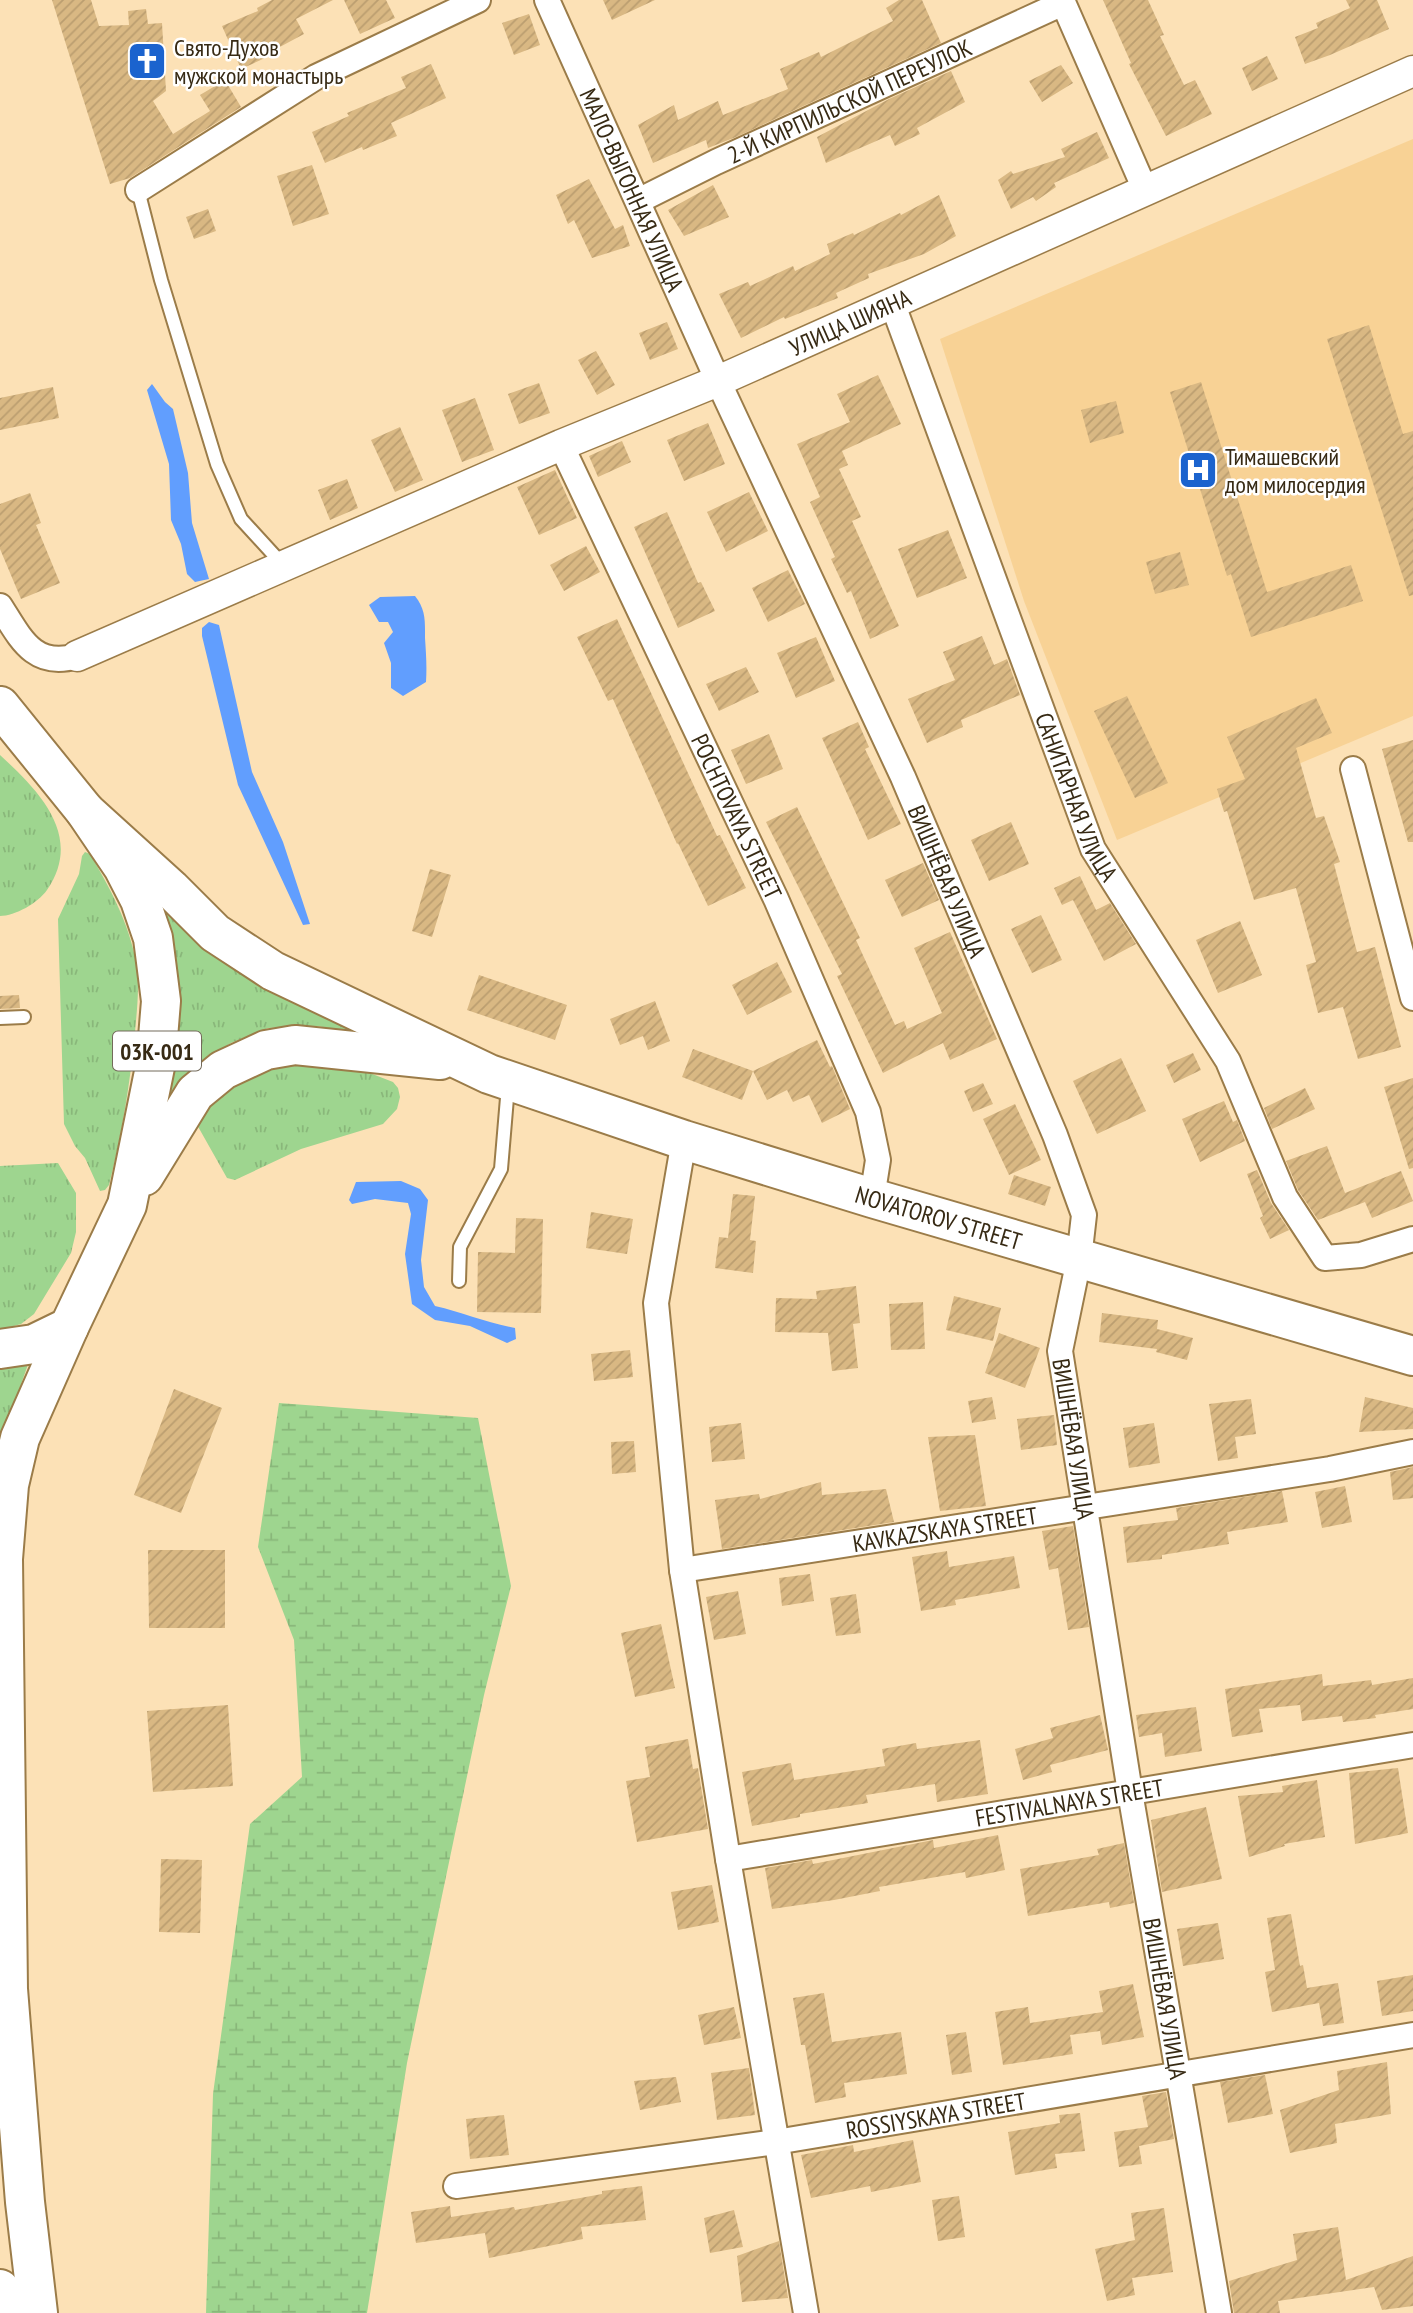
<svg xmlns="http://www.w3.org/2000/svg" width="1413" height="2313" viewBox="0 0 1413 2313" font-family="'PT Sans Narrow',sans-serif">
<defs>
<pattern id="grass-tufts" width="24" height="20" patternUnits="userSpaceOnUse" patternTransform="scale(1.75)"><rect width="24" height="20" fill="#9ed58f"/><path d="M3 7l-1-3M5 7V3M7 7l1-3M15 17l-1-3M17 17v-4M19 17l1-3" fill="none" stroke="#89b77a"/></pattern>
<pattern id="wetland-marsh" width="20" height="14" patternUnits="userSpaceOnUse" patternTransform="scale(1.75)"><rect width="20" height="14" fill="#9ed58f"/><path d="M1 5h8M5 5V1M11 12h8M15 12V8" fill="none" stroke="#89b77a"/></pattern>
<pattern id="building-hatch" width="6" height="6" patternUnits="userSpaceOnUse" patternTransform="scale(1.75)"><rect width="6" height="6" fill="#d9b883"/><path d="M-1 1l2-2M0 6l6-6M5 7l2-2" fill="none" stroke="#bb9e70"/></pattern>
</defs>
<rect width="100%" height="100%" fill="#fce1b6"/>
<path fill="#f8d295" d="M 1413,139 L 1413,716 L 1117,840 L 1024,601 L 940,339 Z"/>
<path fill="url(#grass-tufts)" d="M 0,755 C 39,791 84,836 47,890 C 38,903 15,916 0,916 Z
M 85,852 L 90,854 C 110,888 129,923 136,962 C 140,985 137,1009 135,1032 C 130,1084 122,1134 109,1185 L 105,1190 L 100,1191 L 85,1158 L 75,1146 L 64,1124 L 58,919 L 79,874 L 82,856 Z
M 163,909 L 208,953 L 265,988 L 373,1036 L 317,1026 L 268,1028 L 231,1043 L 195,1066 L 168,1096 Z
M 331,1058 L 393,1082 L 398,1088 L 400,1097 L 397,1109 L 383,1124 L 301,1149 L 235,1180 L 227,1178 L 196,1123 L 197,1114 L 257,1064 Z
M 58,1163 L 76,1193 L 76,1232 L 71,1253 L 34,1314 L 21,1324 L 0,1330 L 0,1166 Z
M 31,1356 L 0,1444 L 0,1362 Z"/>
<path fill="url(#wetland-marsh)" d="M 279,1403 L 478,1418 L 511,1586 L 484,1695 L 407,2063 L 367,2313 L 206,2313 L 213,2094 L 250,1824 L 302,1777 L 294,1640 L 258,1547 Z"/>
<path fill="#619efe" d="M 152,384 L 165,402 L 173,409 L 188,473 L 192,523 L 209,579 L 195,582 L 187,574 L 181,544 L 171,520 L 169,464 L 147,390 Z
M 415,596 C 426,610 425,621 425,638 C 426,653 427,666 426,682 L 403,696 L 391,688 L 391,663 L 384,643 L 393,632 L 388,622 L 379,622 L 369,605 L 380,597 Z
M 209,622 L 219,625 L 252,772 L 283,842 L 310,924 L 303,925 L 238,785 L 202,636 L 202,628 Z
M 401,1181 L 420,1189 L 428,1200 L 421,1260 L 424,1287 L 435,1306 C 462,1312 487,1323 515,1328 L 516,1339 L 507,1343 L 470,1326 L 435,1320 L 412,1304 L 405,1254 L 411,1214 L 408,1203 L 375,1199 L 352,1204 L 349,1200 L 356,1182 Z"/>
<path fill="url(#building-hatch)" d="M 52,0 L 91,0 L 99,26 L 129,25 L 128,11 L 146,9 L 148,24 L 162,23 L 166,91 L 153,101 L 173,134 L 210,111 L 200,95 L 225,80 L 241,107 L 130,178 L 110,184 Z
M 272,0 L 333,0 L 296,19 L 304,34 L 263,56 L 265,58 L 241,69 L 222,26 L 258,11 L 257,8 Z
M 344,0 L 386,0 L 395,18 L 360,34 Z
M 603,0 L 655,0 L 612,20 Z
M 899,0 L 922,0 L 941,43 L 736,137 L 708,148 L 706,140 L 653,163 L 638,125 L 674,105 L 678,120 L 718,101 L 723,115 L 788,89 L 780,69 L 819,52 L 821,57 L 893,21 L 886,8 Z
M 1103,0 L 1148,0 L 1164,35 L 1160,36 L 1184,85 L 1195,80 L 1212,114 L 1166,136 L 1129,64 L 1131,63 Z
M 1346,0 L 1377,0 L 1389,29 L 1330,55 L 1305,64 L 1295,37 L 1318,28 L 1316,23 L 1350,8 Z
M 529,14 L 540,45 L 514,55 L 502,23 Z
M 1267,56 L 1278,79 L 1252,91 L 1242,68 Z
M 431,64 L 446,98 L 391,123 L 397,136 L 363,150 L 362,147 L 325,163 L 312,132 L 349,116 L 347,113 L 406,88 L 401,77 Z
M 1061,65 L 1073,83 L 1042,102 L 1029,81 Z
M 951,71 L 965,102 L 917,128 L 920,134 L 895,146 L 890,135 L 826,163 L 817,137 L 889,99 Z
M 1097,132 L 1109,158 L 1054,183 L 1056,187 L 1036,201 L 1033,197 L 1011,209 L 998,180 L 1011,171 L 1013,174 L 1065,157 L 1061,149 Z
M 312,165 L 329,214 L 293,226 L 277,176 Z
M 589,179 L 615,229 L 623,225 L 630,246 L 592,258 L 574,220 L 568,224 L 556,195 Z
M 713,185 L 729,217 L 684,236 L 668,210 Z
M 939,195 L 956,236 L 924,254 L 868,274 L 869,278 L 836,293 L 838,298 L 785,319 L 784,317 L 741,338 L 719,294 L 748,282 L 750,286 L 793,266 L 795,271 L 830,254 L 827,244 L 853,233 L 854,235 L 900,213 L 901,215 Z
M 208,209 L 216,231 L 194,239 L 186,217 Z
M 667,322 L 678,349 L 650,360 L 639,333 Z
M 1369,325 L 1403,434 L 1413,431 L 1413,595 L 1409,596 L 1327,339 Z
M 596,351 L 615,385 L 597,395 L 578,360 Z
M 878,375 L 901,424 L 842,451 L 848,465 L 839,469 L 861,517 L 852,521 L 899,626 L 870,639 L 851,591 L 847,593 L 831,559 L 835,557 L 810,502 L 820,497 L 797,444 L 850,422 L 837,394 Z
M 1201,382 L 1267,592 L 1351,565 L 1363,601 L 1251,637 L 1231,574 L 1227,576 L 1170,392 Z
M 539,383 L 550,413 L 519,424 L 508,394 Z
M 53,387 L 59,418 L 0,430 L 0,398 Z
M 475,398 L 494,450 L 462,462 L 442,410 Z
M 1116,401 L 1124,433 L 1090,443 L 1081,410 Z
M 708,423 L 725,464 L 684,481 L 667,440 Z
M 400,427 L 423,480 L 395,492 L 371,440 Z
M 622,441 L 631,462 L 598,477 L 589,456 Z
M 555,470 L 577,518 L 539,535 L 517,487 Z
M 347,479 L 358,508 L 330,520 L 318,490 Z
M 749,492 L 768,531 L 726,552 L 707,512 Z
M 30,493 L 41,523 L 36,525 L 60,583 L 21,599 L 0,549 L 0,504 Z
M 667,512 L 698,583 L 701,582 L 715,611 L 678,628 L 634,527 Z
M 948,530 L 967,578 L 917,598 L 898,549 Z
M 586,546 L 600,572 L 564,591 L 550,565 Z
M 1180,552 L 1189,585 L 1155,594 L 1146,562 Z
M 788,570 L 805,604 L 768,622 L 752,588 Z
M 617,619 L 717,836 L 720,835 L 746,888 L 708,906 L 678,843 L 677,844 L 613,699 L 608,701 L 577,637 Z
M 982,636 L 994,665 L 1007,659 L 1020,695 L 961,720 L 963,727 L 927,743 L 908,699 L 955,680 L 943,652 Z
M 816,637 L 835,681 L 796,698 L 777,653 Z
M 746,667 L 759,692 L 719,711 L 706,684 Z
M 1127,696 L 1168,783 L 1135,798 L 1094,711 Z
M 1316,698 L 1332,733 L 1296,748 L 1316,818 L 1324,816 L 1340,862 L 1334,864 L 1357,952 L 1375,947 L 1401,1047 L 1358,1059 L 1343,1007 L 1318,1013 L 1306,965 L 1316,962 L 1296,888 L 1254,900 L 1227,811 L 1224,812 L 1217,789 L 1245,779 L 1227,737 Z
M 858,722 L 869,747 L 865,749 L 901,824 L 868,840 L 822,738 Z
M 769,734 L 783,769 L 746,784 L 731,750 Z
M 1413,740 L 1413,842 L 1408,842 L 1382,749 Z
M 797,807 L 860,938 L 856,940 L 895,1025 L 904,1021 L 907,1029 L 942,1013 L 914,948 L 950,932 L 997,1039 L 950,1060 L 943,1043 L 883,1073 L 837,976 L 842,974 L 766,822 Z
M 1011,822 L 1029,864 L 989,881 L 971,840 Z
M 923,863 L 939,900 L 902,917 L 885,880 Z
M 430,869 L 451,875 L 432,937 L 412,931 Z
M 1080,876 L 1096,910 L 1110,903 L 1136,944 L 1104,961 L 1073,900 L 1062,905 L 1054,888 Z
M 1041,915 L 1062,960 L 1032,973 L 1011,929 Z
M 1240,921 L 1262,975 L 1218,993 L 1196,940 Z
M 777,962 L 792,992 L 747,1015 L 732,985 Z
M 479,975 L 567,1005 L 555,1040 L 467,1010 Z
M 19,995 L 20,1008 L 0,1009 L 0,996 Z
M 655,1001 L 670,1041 L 648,1050 L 643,1036 L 620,1045 L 610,1019 Z
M 817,1040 L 830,1067 L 832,1066 L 850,1109 L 822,1123 L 809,1095 L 793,1102 L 787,1090 L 767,1100 L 753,1071 Z
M 693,1049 L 753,1071 L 742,1100 L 682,1077 Z
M 1193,1053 L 1201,1070 L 1174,1083 L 1166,1065 Z
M 1121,1058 L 1146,1111 L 1097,1134 L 1073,1081 Z
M 1413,1078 L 1413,1168 L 1409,1169 L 1384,1087 Z
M 983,1083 L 993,1104 L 973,1112 L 964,1091 Z
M 1305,1088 L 1315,1109 L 1272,1129 L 1264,1108 Z
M 1224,1101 L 1233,1122 L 1237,1120 L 1245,1141 L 1200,1162 L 1182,1119 Z
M 1015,1104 L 1041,1160 L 1009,1175 L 983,1119 Z
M 1327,1146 L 1345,1193 L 1401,1171 L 1413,1201 L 1372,1218 L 1365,1202 L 1318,1220 L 1298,1190 L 1286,1161 Z
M 1257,1170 L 1271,1203 L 1289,1230 L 1270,1239 L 1260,1218 L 1263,1216 L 1247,1174 Z
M 1014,1175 L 1051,1187 L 1045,1206 L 1008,1194 Z
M 733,1194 L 755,1196 L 750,1240 L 756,1241 L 753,1273 L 715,1268 L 719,1237 L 728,1238 Z
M 591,1212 L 633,1219 L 627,1254 L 586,1248 Z
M 516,1218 L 543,1219 L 541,1313 L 477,1312 L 478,1252 L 515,1253 Z
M 856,1286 L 860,1323 L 853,1324 L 858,1368 L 832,1371 L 828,1333 L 775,1332 L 776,1298 L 817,1299 L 816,1291 Z
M 954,1296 L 1001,1308 L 993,1341 L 946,1330 Z
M 923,1302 L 925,1349 L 891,1350 L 889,1304 Z
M 1102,1313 L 1158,1320 L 1157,1329 L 1193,1338 L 1187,1360 L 1156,1352 L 1157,1349 L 1099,1342 Z
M 999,1333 L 1040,1348 L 1025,1388 L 985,1373 Z
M 630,1350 L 633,1377 L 594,1381 L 591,1354 Z
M 174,1389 L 222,1408 L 181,1513 L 134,1495 Z
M 992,1397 L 996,1419 L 972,1423 L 968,1401 Z
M 1365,1397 L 1413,1408 L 1413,1429 L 1359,1432 Z
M 1251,1399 L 1256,1434 L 1235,1437 L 1238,1458 L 1218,1461 L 1209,1404 Z
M 1054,1415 L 1057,1445 L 1021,1450 L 1017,1419 Z
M 741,1423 L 745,1459 L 712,1462 L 709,1427 Z
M 1154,1423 L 1160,1463 L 1129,1468 L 1123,1428 Z
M 975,1435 L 986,1506 L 940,1511 L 928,1437 Z
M 634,1441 L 636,1472 L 612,1474 L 611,1442 Z
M 1413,1467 L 1413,1498 L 1393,1500 L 1390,1472 Z
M 821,1482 L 822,1495 L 886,1489 L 894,1522 L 722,1549 L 715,1500 L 759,1494 L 760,1499 Z
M 1345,1486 L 1352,1522 L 1322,1528 L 1315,1492 Z
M 1282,1491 L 1288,1522 L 1227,1532 L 1229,1544 L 1162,1555 L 1162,1559 L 1127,1563 L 1123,1527 L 1178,1520 L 1176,1508 Z
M 1073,1526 L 1089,1627 L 1068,1630 L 1058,1568 L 1049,1570 L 1042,1531 Z
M 148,1550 L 225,1550 L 225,1628 L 149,1628 Z
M 947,1551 L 949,1567 L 1014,1556 L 1020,1588 L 955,1600 L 956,1605 L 921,1611 L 912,1557 Z
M 810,1574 L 814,1601 L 782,1606 L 779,1578 Z
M 738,1591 L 746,1634 L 714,1640 L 706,1597 Z
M 856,1594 L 861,1633 L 836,1636 L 830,1598 Z
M 661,1624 L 675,1688 L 635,1697 L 621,1633 Z
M 1322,1674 L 1323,1686 L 1371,1680 L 1372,1685 L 1413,1678 L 1413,1709 L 1375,1715 L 1376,1718 L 1343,1722 L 1342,1716 L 1302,1721 L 1300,1705 L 1259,1709 L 1263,1732 L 1232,1737 L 1225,1689 Z
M 228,1705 L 233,1786 L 153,1792 L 147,1711 Z
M 1196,1707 L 1202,1751 L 1165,1757 L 1162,1733 L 1139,1737 L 1136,1715 Z
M 1100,1715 L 1108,1750 L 1050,1765 L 1052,1772 L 1023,1780 L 1015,1749 L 1053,1738 L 1050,1728 Z
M 688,1739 L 693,1769 L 698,1768 L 708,1829 L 637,1842 L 626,1781 L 650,1777 L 645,1747 Z
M 980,1740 L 988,1794 L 937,1802 L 935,1784 L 866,1795 L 868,1803 L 800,1814 L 800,1817 L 752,1826 L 742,1772 L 791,1763 L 794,1780 L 885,1766 L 882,1749 L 916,1743 L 917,1749 Z
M 1398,1768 L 1408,1833 L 1355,1844 L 1349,1773 Z
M 1317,1780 L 1325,1837 L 1284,1844 L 1285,1846 L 1249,1857 L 1238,1796 L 1283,1792 L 1282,1786 Z
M 1206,1807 L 1222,1879 L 1162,1892 L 1151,1820 Z
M 998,1835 L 1005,1870 L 966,1878 L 965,1872 L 879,1887 L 880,1891 L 834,1900 L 772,1909 L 765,1868 L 812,1860 L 813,1864 L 933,1840 L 934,1848 Z
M 1124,1843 L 1134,1903 L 1110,1908 L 1109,1902 L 1028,1916 L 1020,1869 L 1099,1855 L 1097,1849 Z
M 161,1859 L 202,1860 L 200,1933 L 159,1932 Z
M 712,1885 L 719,1922 L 678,1930 L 671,1892 Z
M 1291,1914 L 1300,1966 L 1303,1965 L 1307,1988 L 1338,1983 L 1344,2023 L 1323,2026 L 1319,2003 L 1272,2012 L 1265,1972 L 1275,1970 L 1267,1918 Z
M 1218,1923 L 1224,1959 L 1183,1966 L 1177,1929 Z
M 1413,1975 L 1413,2011 L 1382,2016 L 1377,1981 Z
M 1133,1984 L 1144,2037 L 1102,2045 L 1100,2031 L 1070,2035 L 1073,2054 L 1003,2065 L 995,2012 L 1028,2007 L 1030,2023 L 1103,2012 L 1099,1991 Z
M 824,1993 L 832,2042 L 901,2032 L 907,2074 L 844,2083 L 846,2097 L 815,2103 L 805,2045 L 801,2045 L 793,1998 Z
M 734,2007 L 741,2038 L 704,2045 L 698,2015 Z
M 966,2032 L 972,2072 L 952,2075 L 946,2035 Z
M 1387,2062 L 1391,2114 L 1335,2124 L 1337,2143 L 1290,2153 L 1280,2110 L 1339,2090 L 1337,2071 Z
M 749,2068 L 755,2115 L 717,2120 L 711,2073 Z
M 1265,2075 L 1273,2114 L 1228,2123 L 1220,2082 Z
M 676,2077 L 681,2102 L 640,2110 L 634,2081 Z
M 1166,2092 L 1174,2139 L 1139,2146 L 1142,2164 L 1119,2167 L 1114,2132 L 1148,2127 L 1142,2096 Z
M 1080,2113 L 1085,2151 L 1055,2154 L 1057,2168 L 1015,2175 L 1008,2132 L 1060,2123 L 1059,2115 Z
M 504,2115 L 509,2155 L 470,2159 L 466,2119 Z
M 913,2140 L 921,2182 L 871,2192 L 870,2186 L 811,2198 L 801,2155 L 853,2145 L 854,2152 Z
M 642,2186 L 646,2220 L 581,2227 L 583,2239 L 489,2258 L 485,2233 L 416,2243 L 411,2212 L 450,2206 L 451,2217 L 514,2207 L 515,2210 L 602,2194 L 602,2191 Z
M 959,2196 L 965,2237 L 938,2241 L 932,2200 Z
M 1164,2208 L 1173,2272 L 1132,2278 L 1135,2295 L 1107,2301 L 1095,2249 L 1135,2240 L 1131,2213 Z
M 734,2210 L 743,2247 L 710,2253 L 704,2218 Z
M 1338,2227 L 1346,2280 L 1413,2256 L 1413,2306 L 1382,2310 L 1374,2287 L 1278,2301 L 1280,2313 L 1234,2313 L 1229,2281 L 1297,2260 L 1293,2234 Z
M 779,2241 L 788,2298 L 742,2302 L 737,2256 Z"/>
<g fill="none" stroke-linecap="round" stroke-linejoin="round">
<g stroke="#9b7c49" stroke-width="16">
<path id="service" d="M 138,190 L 161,280 L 217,464 L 241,519 L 284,566
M 0,1018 L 24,1017
M 459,1281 L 460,1247 L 501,1169 L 508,1086"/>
</g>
<g stroke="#9b7c49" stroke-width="28">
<g id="minor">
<path id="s1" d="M 547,0 L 718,381 L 903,777 L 1055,1135 L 1084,1215 L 1079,1259 L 1060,1351 L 1130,1792 L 1219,2313"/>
<path d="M 1062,0 L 1146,192"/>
<path d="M 138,190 L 316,77 L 478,0"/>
<path id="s2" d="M 638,201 L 716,162 L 1063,3"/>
<path id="s3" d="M 893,305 L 1093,849 L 1228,1061 L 1285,1197 L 1325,1258 L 1361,1255 L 1413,1239"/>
<path id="s4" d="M 561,445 L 776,899 L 868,1112 L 878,1160 L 872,1198"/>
<path d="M 0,606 C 20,637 33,669 77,656"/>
<path d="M 1353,769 L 1413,998"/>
<path d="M 684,1140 L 656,1303 L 682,1570 L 728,1859 L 806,2313"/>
<path id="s5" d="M 682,1570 L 1330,1469 L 1413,1452"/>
<path id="s6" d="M 728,1859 L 1413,1745"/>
<path id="s7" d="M 456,2186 L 776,2142 L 1413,2035"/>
</g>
</g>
<g stroke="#9b7c49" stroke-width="33">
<g id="tertiary">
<path id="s8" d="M 77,656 L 561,445 L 718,381 L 1413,71"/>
</g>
</g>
<g stroke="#9b7c49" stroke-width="42">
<g id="primary">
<path d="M 0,706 L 85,811 L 123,867 L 140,900 L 153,938 L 161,1001 L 156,1062 L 127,1205 L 69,1327 L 34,1344 L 0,1349"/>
<path id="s9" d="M 85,811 L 171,889 L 215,933 L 273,971 L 489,1074 L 684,1140 L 872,1198 L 1413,1356"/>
<path d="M 144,1176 L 195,1093 L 223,1070 L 266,1050 L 295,1045 L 440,1060"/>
<path d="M 0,2289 L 2,2313"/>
<path d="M 38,2313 L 25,2202 L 8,1989 L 3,1559 L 9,1485 L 20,1438 L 69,1327"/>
</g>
</g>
<use href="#service" stroke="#fff" stroke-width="12"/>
<use href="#minor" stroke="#fff" stroke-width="24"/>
<use href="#tertiary" stroke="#fff" stroke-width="30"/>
<use href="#primary" stroke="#fff" stroke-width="38"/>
</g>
<defs>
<g id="church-square" transform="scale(2.0125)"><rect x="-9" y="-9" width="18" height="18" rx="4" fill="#1b63ce" stroke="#fff"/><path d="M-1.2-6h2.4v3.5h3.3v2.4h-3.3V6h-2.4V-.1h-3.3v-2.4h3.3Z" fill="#fff"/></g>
<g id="hospital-square" transform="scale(2.0125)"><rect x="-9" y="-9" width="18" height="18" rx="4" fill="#1b63ce" stroke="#fff"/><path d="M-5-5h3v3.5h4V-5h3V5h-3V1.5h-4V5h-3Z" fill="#fff"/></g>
</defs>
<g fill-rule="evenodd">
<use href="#church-square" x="147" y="61"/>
<use href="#hospital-square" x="1198" y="470"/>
</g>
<g text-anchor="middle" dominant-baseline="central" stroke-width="5" stroke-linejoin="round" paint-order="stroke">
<rect fill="#fff" stroke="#736a5a" stroke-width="2" x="113" y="1031.5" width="88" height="39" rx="5"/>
<g font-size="23" font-weight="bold" fill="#372a14">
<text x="157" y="1051">03К-001</text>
</g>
<g font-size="24" fill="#372a14" stroke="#fff" text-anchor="start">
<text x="174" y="47">Свято-Духов<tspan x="174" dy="28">мужской монастырь</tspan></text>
<text x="1225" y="456">Тимашевский<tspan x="1225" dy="28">дом милосердия</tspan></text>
</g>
<g font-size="24" fill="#372a14" stroke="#fff">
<text stroke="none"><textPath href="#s2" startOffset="234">2-Й КИРПИЛЬСКОЙ ПЕРЕУЛОК</textPath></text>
<text stroke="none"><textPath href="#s1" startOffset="208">МАЛО-ВЫГОННАЯ УЛИЦА</textPath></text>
<text stroke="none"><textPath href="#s8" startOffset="842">УЛИЦА ШИЯНА</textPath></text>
<text stroke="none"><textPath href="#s3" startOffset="525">САНИТАРНАЯ УЛИЦА</textPath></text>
<text stroke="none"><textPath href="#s4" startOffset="411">POCHTOVAYA STREET</textPath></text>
<text stroke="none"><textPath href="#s1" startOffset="968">ВИШНЁВАЯ УЛИЦА</textPath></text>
<text stroke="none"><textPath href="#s9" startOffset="959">NOVATOROV STREET</textPath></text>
<text stroke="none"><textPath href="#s1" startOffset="1556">ВИШНЁВАЯ УЛИЦА</textPath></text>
<text stroke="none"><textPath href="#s5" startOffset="266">KAVKAZSKAYA STREET</textPath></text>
<text stroke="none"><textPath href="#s6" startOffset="346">FESTIVALNAYA STREET</textPath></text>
<text stroke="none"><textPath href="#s1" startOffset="2123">ВИШНЁВАЯ УЛИЦА</textPath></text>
<text stroke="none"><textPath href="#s7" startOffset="485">ROSSIYSKAYA STREET</textPath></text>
</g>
</g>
</svg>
